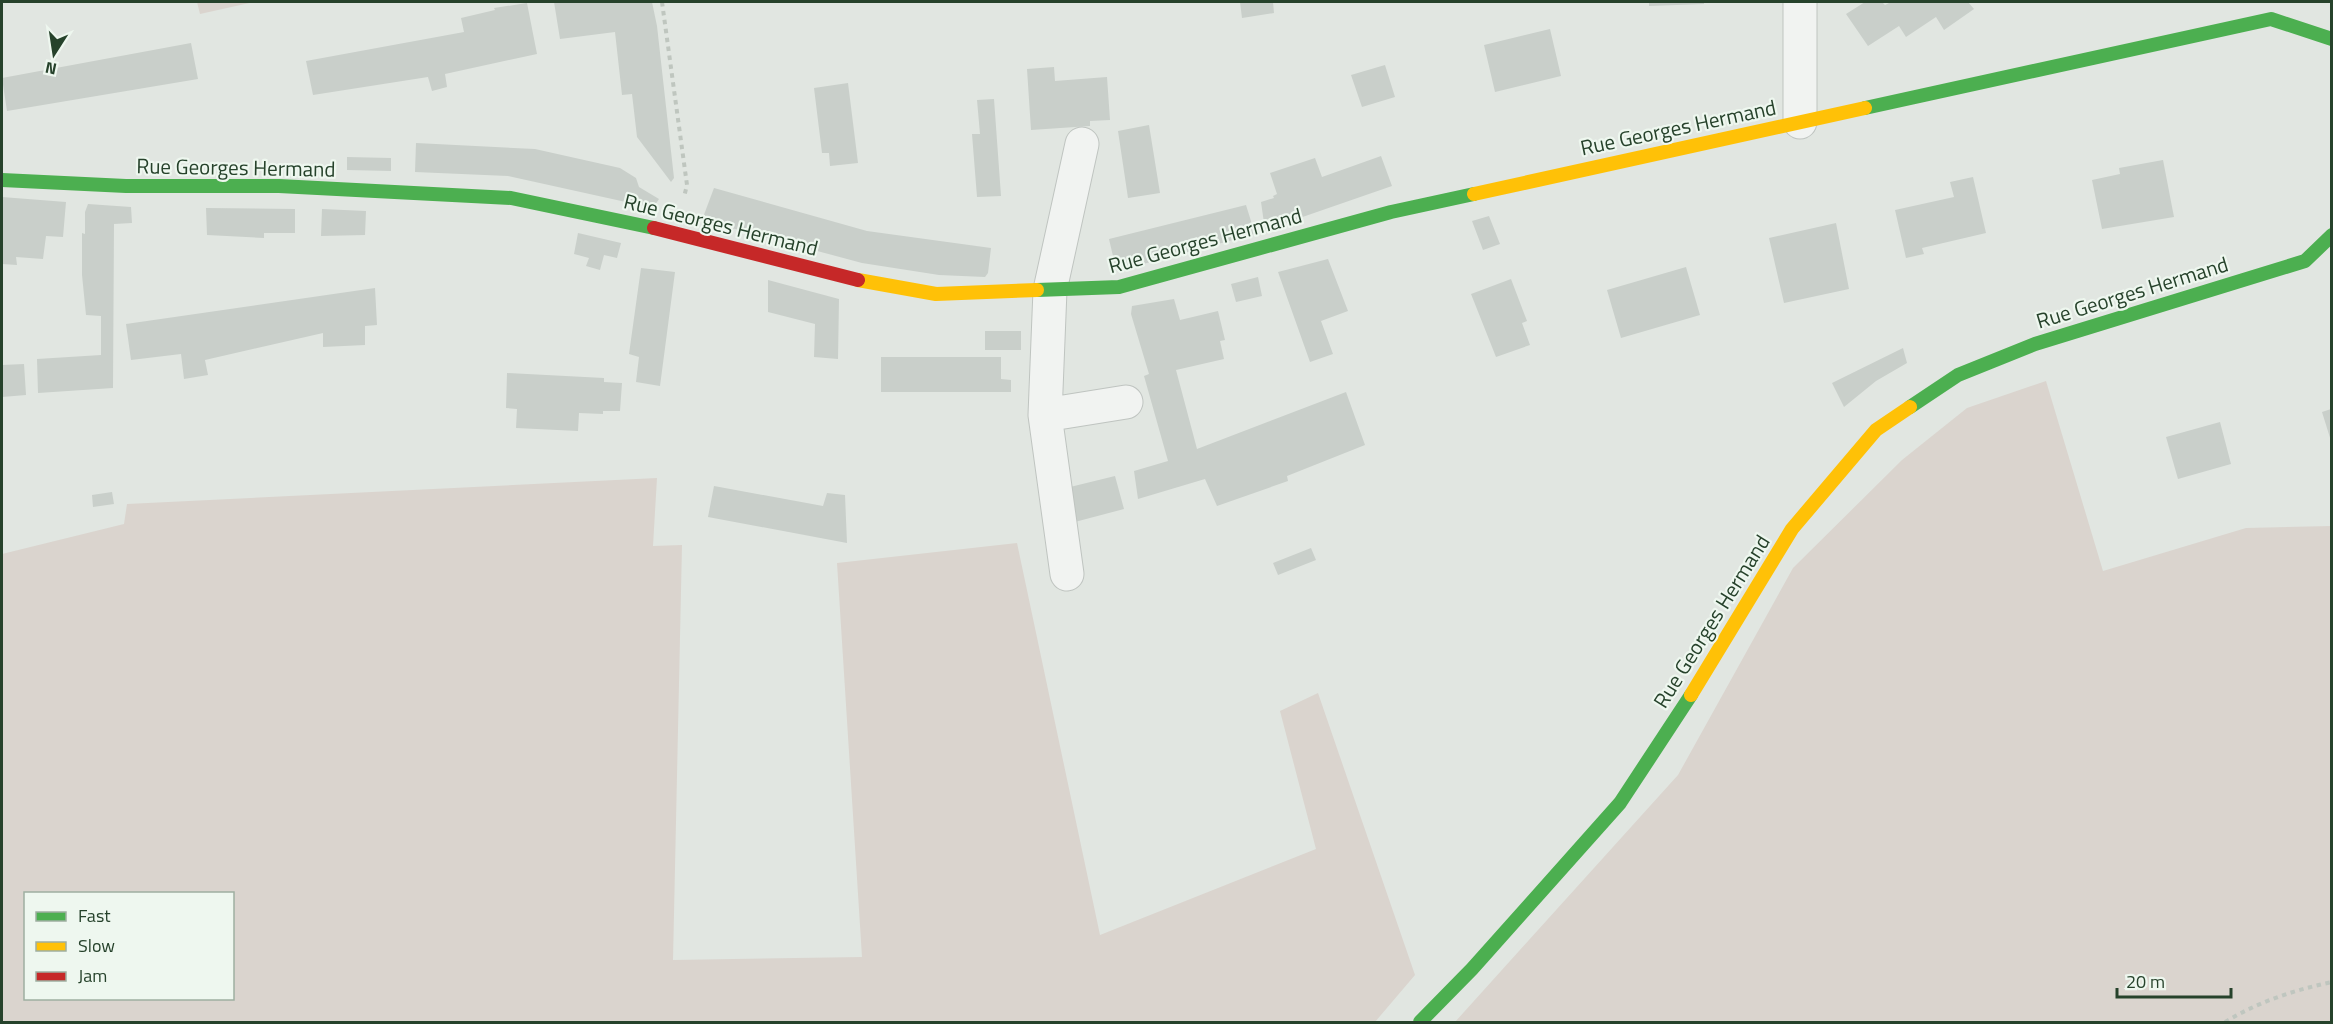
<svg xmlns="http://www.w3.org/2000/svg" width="2333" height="1024" viewBox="0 0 2333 1024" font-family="'Titillium Web',sans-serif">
<rect width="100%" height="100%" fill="#e1e6e1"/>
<path fill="#dad4ce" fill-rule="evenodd" d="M 197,2 L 254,2 L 200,14 Z
M 2046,381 L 2103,571 L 2246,528 L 2331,526 L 2331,1022 L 1455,1022 L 1678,775 L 1793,568 L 1902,460 L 1967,408 Z
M 657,478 L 653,546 L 682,545 L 673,960 L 862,957 L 837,563 L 1017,543 L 1100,935 L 1316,849 L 1280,711 L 1318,693 L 1415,975 L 1375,1022 L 2,1022 L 2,554 L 124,524 L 127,504 ZM 26,894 L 232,894 L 232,998 L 26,998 Z"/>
<path fill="#c9cfca" d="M 554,2 L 652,2 L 657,26 L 674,178 L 671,182 L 637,137 L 632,94 L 622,95 L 615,32 L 560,39 Z
M 1240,2 L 1273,2 L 1274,13 L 1242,18 Z
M 1649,2 L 1704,2 L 1704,4 L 1649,6 Z
M 1865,2 L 1882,2 L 1885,5 L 1891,2 L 1968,2 L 1974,9 L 1944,30 L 1936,17 L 1906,37 L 1899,26 L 1868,46 L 1846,14 Z
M 527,3 L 537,54 L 445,74 L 447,87 L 432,91 L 428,77 L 313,95 L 306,61 L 464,32 L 461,18 L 495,10 L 494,8 Z
M 1550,29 L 1561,76 L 1495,92 L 1484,45 Z
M 191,43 L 198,79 L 7,111 L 2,78 Z
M 1385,65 L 1395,97 L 1362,107 L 1351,75 Z
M 1054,67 L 1055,81 L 1107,77 L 1110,120 L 1090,121 L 1090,126 L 1031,130 L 1027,69 Z
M 848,83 L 858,163 L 830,166 L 829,153 L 822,153 L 814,88 Z
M 994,99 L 1001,196 L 977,197 L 972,134 L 980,134 L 977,100 Z
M 1149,125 L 1160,193 L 1128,198 L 1118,131 Z
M 416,143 L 535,149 L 620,168 L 636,178 L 639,187 L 659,199 L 653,208 L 508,176 L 415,172 Z
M 1381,156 L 1392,186 L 1265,230 L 1261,202 L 1274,198 L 1273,196 L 1277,194 L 1270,173 L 1315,158 L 1322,177 Z
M 347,157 L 391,158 L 391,171 L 347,170 Z
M 2163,160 L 2174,217 L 2102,229 L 2092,180 L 2120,174 L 2119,168 Z
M 1973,177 L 1986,233 L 1922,248 L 1924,254 L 1906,258 L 1895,210 L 1954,197 L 1950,182 Z
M 714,188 L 867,231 L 991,248 L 988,273 L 985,277 L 939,275 L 862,263 L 702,220 Z
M 2,197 L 66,202 L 63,237 L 46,236 L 43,259 L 16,257 L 17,265 L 2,264 Z
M 88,204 L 131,207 L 132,223 L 114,224 L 113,388 L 38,393 L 37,359 L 101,355 L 101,316 L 86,315 L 82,275 L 82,233 L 85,234 L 85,212 Z
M 1246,205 L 1255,234 L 1132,267 L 1116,269 L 1109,239 Z
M 206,208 L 295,209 L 295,233 L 264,233 L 264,238 L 207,235 Z
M 322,209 L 366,211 L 365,235 L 321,236 Z
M 1489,216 L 1500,244 L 1483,250 L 1472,221 Z
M 1836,223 L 1849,289 L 1784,303 L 1769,238 Z
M 578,233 L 621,243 L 617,258 L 604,255 L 600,270 L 586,266 L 589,258 L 574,254 Z
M 1328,259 L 1348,311 L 1321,321 L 1333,354 L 1310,362 L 1278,272 Z
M 1686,267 L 1700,315 L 1621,338 L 1607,290 Z
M 641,268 L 675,272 L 660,386 L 636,382 L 639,357 L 629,354 Z
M 1258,277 L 1262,296 L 1236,302 L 1231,284 Z
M 1511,279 L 1527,321 L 1522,323 L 1530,345 L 1496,357 L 1471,294 Z
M 768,280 L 839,299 L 838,359 L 814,357 L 815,324 L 768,312 Z
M 375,288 L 377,325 L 365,326 L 365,345 L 323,347 L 323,333 L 205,360 L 208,375 L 184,379 L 181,354 L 131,360 L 126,324 Z
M 1174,299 L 1180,320 L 1218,311 L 1225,340 L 1220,341 L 1224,359 L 1176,370 L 1197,449 L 1346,392 L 1365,445 L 1287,476 L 1288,481 L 1217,506 L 1205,479 L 1138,499 L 1134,471 L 1168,461 L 1144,376 L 1149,374 L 1131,314 L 1132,306 Z
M 985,331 L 1021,331 L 1021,350 L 985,350 Z
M 1903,348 L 1907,363 L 1876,381 L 1844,407 L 1832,383 Z
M 881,357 L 1001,357 L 1001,379 L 1011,380 L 1011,392 L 881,392 Z
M 24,364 L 26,395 L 2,397 L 2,365 Z
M 507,373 L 604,378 L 604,382 L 622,383 L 620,411 L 603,411 L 603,414 L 579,413 L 578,431 L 516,428 L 517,409 L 506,408 Z
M 2331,409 L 2331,441 L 2322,412 Z
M 2220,422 L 2231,464 L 2178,479 L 2166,437 Z
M 1115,476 L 1124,509 L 1071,523 L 1062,489 Z
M 714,486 L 823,506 L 827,493 L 845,495 L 847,543 L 708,517 Z
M 112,492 L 114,504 L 93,507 L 92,495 Z
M 1311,548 L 1316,560 L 1278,575 L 1273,563 Z"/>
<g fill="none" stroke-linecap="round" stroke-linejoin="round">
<g stroke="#bfc4c0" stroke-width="35">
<path id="street" d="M 1800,2 L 1800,122
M 1045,415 L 1126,402
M 1067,574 L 1045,415 L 1050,290 L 1082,144"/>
</g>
<path stroke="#bfc6bf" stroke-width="4" stroke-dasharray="4.5 4.5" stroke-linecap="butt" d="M 662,2 L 687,185 L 684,197
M 2225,1022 C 2258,1002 2294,990 2332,982"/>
<use href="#street" stroke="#f1f3f1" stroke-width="33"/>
<path stroke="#4caf50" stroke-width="14" d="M 1865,108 L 2271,19 L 2332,39
M 2,180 L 126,186 L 279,186 L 511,198 L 654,228
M 1037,290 L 1119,287 L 1391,212 L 1474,194
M 1910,407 L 1958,375 L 2035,344 L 2305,261 L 2332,235
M 1420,1022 L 1472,969 L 1620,803 L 1691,695"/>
<path stroke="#ffc107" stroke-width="14" d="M 1474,194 L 1865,108
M 858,280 L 936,294 L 1037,290
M 1691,695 L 1792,529 L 1876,430 L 1910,407"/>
<path stroke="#c62828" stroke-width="14" d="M 654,228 L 858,280"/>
</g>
<g text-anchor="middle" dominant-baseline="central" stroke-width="4.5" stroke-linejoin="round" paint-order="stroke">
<g font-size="21" fill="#26422b" stroke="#eef7ef">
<text transform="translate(1678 127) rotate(-12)">Rue Georges Hermand</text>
<text transform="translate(236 167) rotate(1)">Rue Georges Hermand</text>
<text transform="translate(721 224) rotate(14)">Rue Georges Hermand</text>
<text transform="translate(1205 240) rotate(-15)">Rue Georges Hermand</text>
<text transform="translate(2132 292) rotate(-17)">Rue Georges Hermand</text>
<text transform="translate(1711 621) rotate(-58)">Rue Georges Hermand</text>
</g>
</g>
<rect width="2333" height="1024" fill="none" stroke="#26422b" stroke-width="6"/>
<rect x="24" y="892" width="210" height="108" fill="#eef7ef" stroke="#9eafa1" stroke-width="1.5"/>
<rect x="36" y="912" width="30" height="9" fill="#4caf50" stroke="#9eafa1" stroke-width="1.5"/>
<text x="78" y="922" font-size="18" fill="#26422b">Fast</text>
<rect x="36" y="942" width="30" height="9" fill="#ffc107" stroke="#9eafa1" stroke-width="1.5"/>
<text x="78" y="952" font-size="18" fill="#26422b">Slow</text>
<rect x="36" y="972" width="30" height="9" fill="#c62828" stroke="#9eafa1" stroke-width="1.5"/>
<text x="78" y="982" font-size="18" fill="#26422b">Jam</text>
<g transform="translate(54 54) rotate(192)" stroke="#eef7ef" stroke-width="4.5" paint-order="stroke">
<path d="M0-4.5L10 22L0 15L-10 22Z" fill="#26422b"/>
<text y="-9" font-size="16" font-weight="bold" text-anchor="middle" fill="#26422b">N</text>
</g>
<path d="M2117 988v9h114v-9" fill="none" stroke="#26422b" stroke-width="3"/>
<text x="2126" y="988" font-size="18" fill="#26422b" stroke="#eef7ef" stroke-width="4.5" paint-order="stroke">20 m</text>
</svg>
